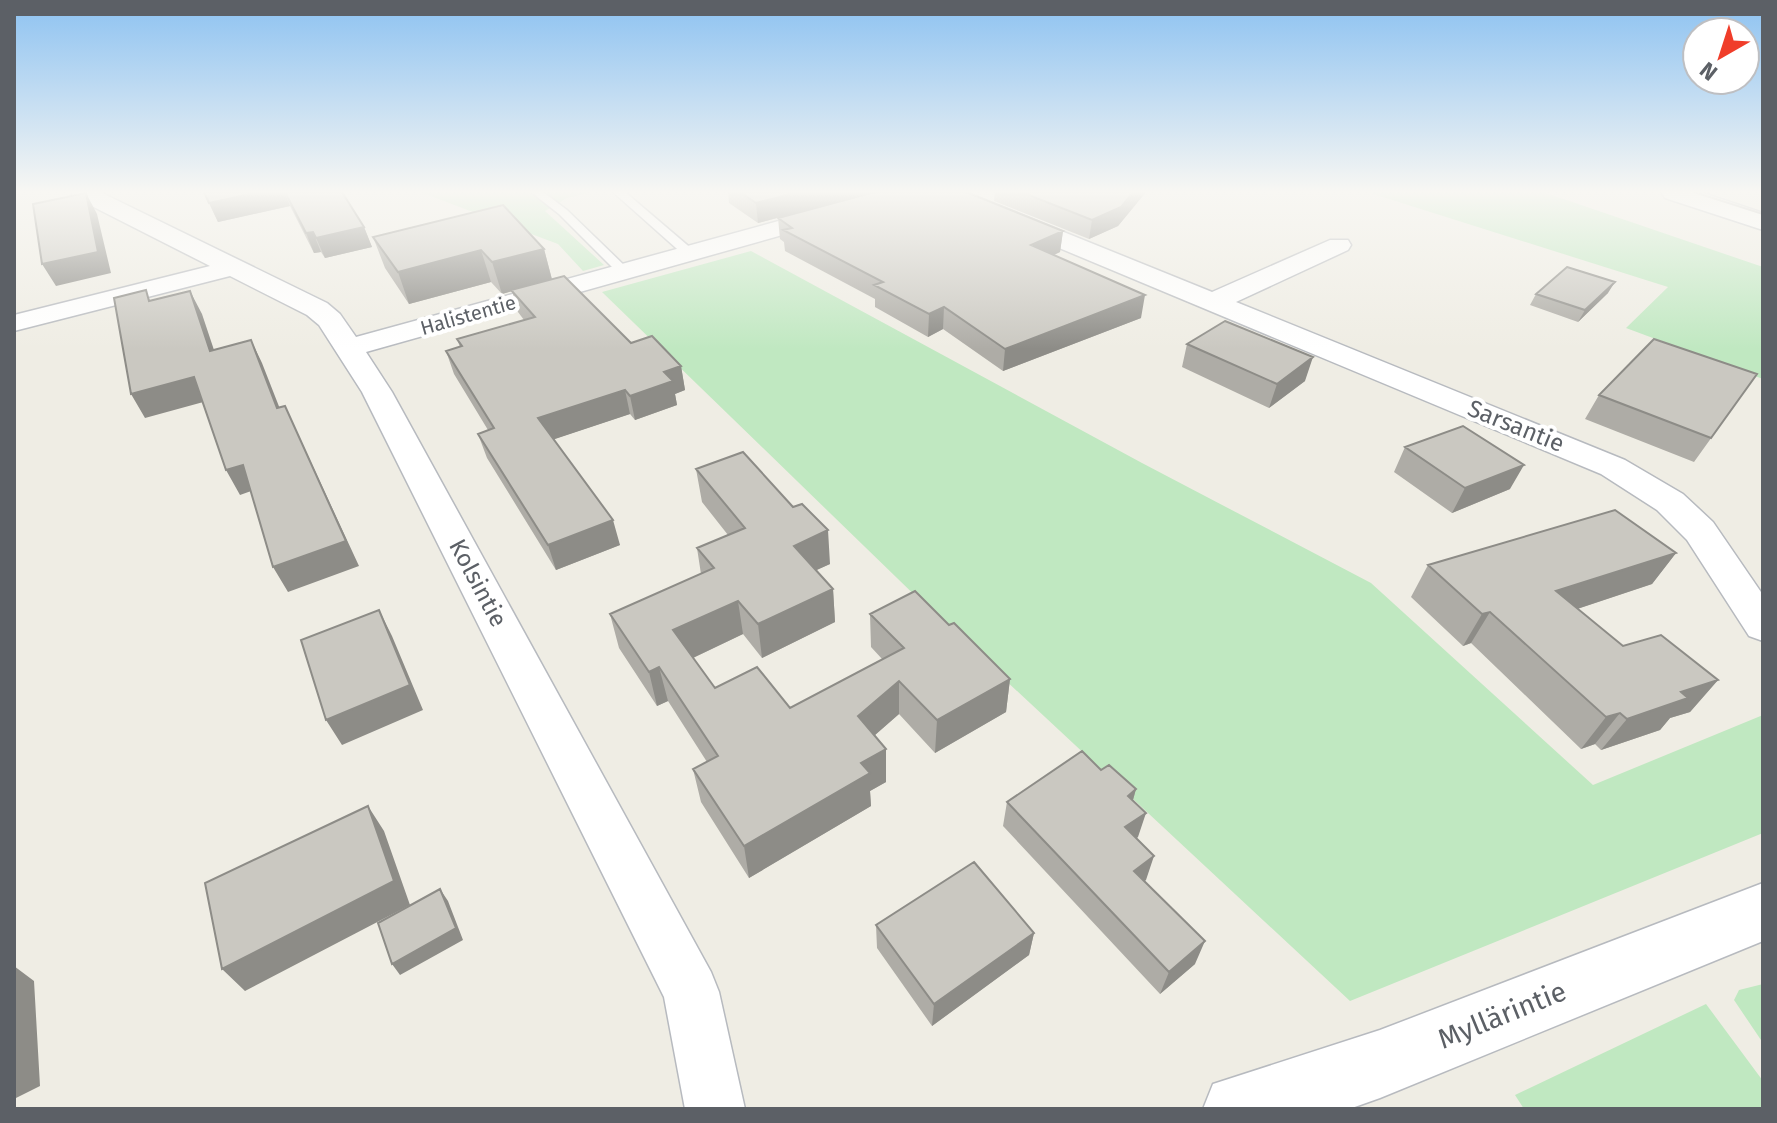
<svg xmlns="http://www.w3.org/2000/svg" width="1777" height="1123" viewBox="0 0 1777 1123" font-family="'Fira Sans',sans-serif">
<rect width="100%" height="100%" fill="#efede4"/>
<path fill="#c0e8c1" d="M 420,192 L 592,192 L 567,198 L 545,211 L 604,265 L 583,271 L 558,244 Z
M 1367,192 L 1543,192 L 1763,267 L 1763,379 L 1626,328 L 1668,287 Z
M 751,251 L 1142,463 L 1371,583 L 1593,785 L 1763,715 L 1763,833 L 1350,1001 L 930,610 L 602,292 Z
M 1763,984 L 1763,1043 L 1734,1000 L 1739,990 Z
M 1706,1004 L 1763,1081 L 1763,1109 L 1524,1109 L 1515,1095 Z"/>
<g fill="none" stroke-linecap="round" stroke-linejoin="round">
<g stroke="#b7babf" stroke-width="3">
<path id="service" d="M 531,192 L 543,192 L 567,210 L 628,269 L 628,275 L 620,275 L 559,214 Z
M 613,192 L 625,192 L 693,250 L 693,256 L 685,256 Z"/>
</g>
<g stroke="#b7babf" stroke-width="3">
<path id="minor" d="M 71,192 L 100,192 L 327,303 L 340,314 L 356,337 L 884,192 L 921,192 L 918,197 L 366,352 L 392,392 L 711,972 L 719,992 L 745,1109 L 685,1109 L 664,997 L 362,392 L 319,325 L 307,315 L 230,276 L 14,331 L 14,315 L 210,266 L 74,197 Z
M 934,192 L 965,192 L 1212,292 L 1330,240 L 1348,240 L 1351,245 L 1348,250 L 1236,302 L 1625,460 L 1683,494 L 1713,522 L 1763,595 L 1763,641 L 1749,636 L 1687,540 L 1657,510 L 1601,474 L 937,197 Z"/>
</g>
<g stroke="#b7babf" stroke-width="3">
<path id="tertiary" d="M 1763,883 L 1763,941 L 1380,1098 L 1349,1109 L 1203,1109 L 1213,1084 L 1380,1030 Z"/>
</g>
<g stroke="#b8bbc1" stroke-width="3">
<path id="secondary" d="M 1661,192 L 1700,192 L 1763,213 L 1763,230 L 1665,198 Z"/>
</g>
<use href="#service" fill="#fff" fill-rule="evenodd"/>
<use href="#minor" fill="#fff" fill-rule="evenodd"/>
<use href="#tertiary" fill="#fff" fill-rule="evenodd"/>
<use href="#secondary" fill="#fff" fill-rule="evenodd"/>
<path stroke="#b5b6b7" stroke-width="2" d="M 1694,192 L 1763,214"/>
</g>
<path fill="#aeaca6" d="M 204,192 L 342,192 L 364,227 L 372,247 L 325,258 L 321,252 L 314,253 L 290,206 L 218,222 Z
M 728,192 L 873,192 L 758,223 L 729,203 Z
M 995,192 L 1146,192 L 1118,226 L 1089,239 L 994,201 Z
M 778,218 L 1063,231 L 1060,252 L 1054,255 L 1141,318 L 1003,371 L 943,329 L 928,337 L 875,307 L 875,299 L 785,251 L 784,242 L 780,239 Z
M 373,237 L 544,249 L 552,279 L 631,343 L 681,366 L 685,390 L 675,394 L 677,405 L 635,420 L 630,414 L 554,439 L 620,545 L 556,570 L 487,458 L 478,434 L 488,430 L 454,374 L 446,351 L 460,347 L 457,339 L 524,320 L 518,312 L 512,291 L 502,294 L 491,282 L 409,304 L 385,268 Z
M 1608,293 L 1578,322 L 1530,305 L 1536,294 Z
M 1187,344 L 1305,381 L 1269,408 L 1182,367 Z
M 1757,374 L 1694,462 L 1585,419 L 1599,395 Z
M 1405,447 L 1510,489 L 1452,513 L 1394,472 Z
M 696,469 L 830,564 L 816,570 L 833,589 L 835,622 L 762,658 L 743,634 L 693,658 L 715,688 L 790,708 L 883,660 L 871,647 L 870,614 L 949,625 L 1010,679 L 1006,712 L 935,753 L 899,714 L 875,735 L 886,782 L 870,791 L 871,806 L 749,878 L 701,802 L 693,769 L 707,762 L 668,701 L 657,706 L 619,648 L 610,614 L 701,574 L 697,548 L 728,535 L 702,502 Z
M 1676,553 L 1652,584 L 1577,609 L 1623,646 L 1718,680 L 1690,712 L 1670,718 L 1660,730 L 1601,750 L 1595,744 L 1581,749 L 1471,643 L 1463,646 L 1411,597 L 1428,565 Z
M 1101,770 L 1136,789 L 1133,800 L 1138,837 L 1136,838 L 1146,880 L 1144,881 L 1195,964 L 1160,994 L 1003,826 L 1007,802 Z
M 876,925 L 1034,933 L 1029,955 L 932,1026 L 877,948 Z"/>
<path fill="#8d8c87" d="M 259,192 L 284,192 L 290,206 L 218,222 L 209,203 Z
M 798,192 L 873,192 L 758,223 L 756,203 Z
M 1133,192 L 1146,192 L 1118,226 L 1089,239 L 1092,220 Z
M 86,193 L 97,214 L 111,273 L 56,286 L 42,264 Z
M 364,227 L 372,247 L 325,258 L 316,238 Z
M 1063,231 L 1060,252 L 1029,266 L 1031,245 Z
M 313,232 L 321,252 L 314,253 L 306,233 Z
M 544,249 L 552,280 L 502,294 L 492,262 Z
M 481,250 L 491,282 L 409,304 L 398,272 Z
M 1615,282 L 1608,293 L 1578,322 L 1585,310 Z
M 190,291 L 202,314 L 222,374 L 210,351 Z
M 1145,295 L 1141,318 L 1003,371 L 1005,349 Z
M 944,307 L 943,329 L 928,337 L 929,314 Z
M 251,340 L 262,363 L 289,432 L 277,408 Z
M 1313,357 L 1305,381 L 1269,408 L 1277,384 Z
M 681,366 L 685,390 L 675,394 L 677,405 L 635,420 L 630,396 L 664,372 Z
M 194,377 L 207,401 L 145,418 L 131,394 Z
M 625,390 L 630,414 L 546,442 L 538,418 Z
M 285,406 L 359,566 L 288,592 L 273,567 Z
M 243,465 L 257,489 L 240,495 L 226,470 Z
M 1524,465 L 1510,489 L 1452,513 L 1465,488 Z
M 613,520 L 620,545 L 556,570 L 548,545 Z
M 828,530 L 830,564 L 797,579 L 794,546 Z
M 1676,553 L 1652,584 L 1535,623 L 1556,591 Z
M 833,589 L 835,622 L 762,658 L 758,624 Z
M 738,601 L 743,634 L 680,664 L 673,630 Z
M 379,610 L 392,636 L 423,710 L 342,745 L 326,720 Z
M 1490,612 L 1471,643 L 1463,646 L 1482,614 Z
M 659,667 L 668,701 L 657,706 L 649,672 Z
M 1010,679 L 1006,712 L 935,753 L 937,720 Z
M 1718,680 L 1690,712 L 1670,718 L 1660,730 L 1601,750 L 1627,719 L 1681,692 Z
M 899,681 L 899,714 L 859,749 L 858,716 Z
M 1620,713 L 1595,744 L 1581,749 L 1606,717 Z
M 886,749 L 886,782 L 870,791 L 871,806 L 749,878 L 744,846 L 861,763 Z
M 1136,789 L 1129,814 L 1128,796 Z
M 368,806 L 384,831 L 410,905 L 245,991 L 222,969 Z
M 1146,813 L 1138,837 L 1118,852 L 1125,827 Z
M 1154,856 L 1146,880 L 1127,894 L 1134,871 Z
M 440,889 L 448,901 L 463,940 L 400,975 L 392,964 Z
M 1034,933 L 1029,955 L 932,1026 L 934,1004 Z
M 1205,941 L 1195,964 L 1160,994 L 1169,972 Z
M 14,966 L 34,981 L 40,1086 L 14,1099 Z"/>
<path fill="#cac8c1" stroke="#8d8c87" stroke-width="2" d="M 204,192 L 259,192 L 209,203 Z
M 285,192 L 342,192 L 364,227 L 316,238 L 313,232 L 306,233 Z
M 740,192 L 798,192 L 756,203 Z
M 875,192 L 966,192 L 1063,231 L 1031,245 L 1145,295 L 1005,349 L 944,307 L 929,314 L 874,285 L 883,282 L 783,230 L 792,228 L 778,218 Z
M 1021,192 L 1133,192 L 1121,207 L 1092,220 Z
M 86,193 L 98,252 L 42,264 L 33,204 Z
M 503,205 L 544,249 L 492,262 L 481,250 L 398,272 L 373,237 Z
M 1567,267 L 1615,282 L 1585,310 L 1536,294 Z
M 564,276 L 631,343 L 652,336 L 681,366 L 664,372 L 673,381 L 630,396 L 625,390 L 538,418 L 613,520 L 548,545 L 478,434 L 494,428 L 446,351 L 462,346 L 457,339 L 535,317 L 511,290 Z
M 146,290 L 149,301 L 190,291 L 210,351 L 251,340 L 277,408 L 285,406 L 346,541 L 273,567 L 243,465 L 226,470 L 194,377 L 131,394 L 114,298 Z
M 1225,321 L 1313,357 L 1277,384 L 1187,344 Z
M 1654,339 L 1757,374 L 1711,438 L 1599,395 Z
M 1463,426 L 1524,465 L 1465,488 L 1405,447 Z
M 743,452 L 793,507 L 802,504 L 828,530 L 794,546 L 833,589 L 758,624 L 738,601 L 673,630 L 715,688 L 757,667 L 790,708 L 904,648 L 870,614 L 915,591 L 949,625 L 954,623 L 1010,679 L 937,720 L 899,681 L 858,716 L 886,749 L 861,763 L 870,773 L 744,846 L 693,769 L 718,756 L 659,667 L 649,672 L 610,614 L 714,568 L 697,548 L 745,528 L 696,469 Z
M 1615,510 L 1676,553 L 1556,591 L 1623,646 L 1661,635 L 1718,680 L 1681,692 L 1688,698 L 1627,719 L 1620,713 L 1606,717 L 1490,612 L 1482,614 L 1428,565 Z
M 379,610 L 410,685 L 326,720 L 301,640 Z
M 1082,751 L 1101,770 L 1109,765 L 1136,789 L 1128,796 L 1146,813 L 1125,827 L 1154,856 L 1134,871 L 1205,941 L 1169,972 L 1007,802 Z
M 368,806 L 394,881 L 222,969 L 205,883 Z
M 974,862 L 1034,933 L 934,1004 L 876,925 Z
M 440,889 L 456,928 L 392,964 L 378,923 Z"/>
<linearGradient id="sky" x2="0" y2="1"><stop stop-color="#8dc2f1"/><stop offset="0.55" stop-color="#f8f7f3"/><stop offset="1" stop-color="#f8f7f3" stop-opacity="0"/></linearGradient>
<rect width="1777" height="349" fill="url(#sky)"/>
<g text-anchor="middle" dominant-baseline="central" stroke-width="8" stroke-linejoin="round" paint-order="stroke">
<g font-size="20" fill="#5c6066" stroke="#fff">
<text transform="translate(468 315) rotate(-16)">Halistentie</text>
</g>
<g font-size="24" fill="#5c6066" stroke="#fff">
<text transform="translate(1516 426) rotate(22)">Sarsantie</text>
<text transform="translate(478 583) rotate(62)">Kolsintie</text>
</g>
<g font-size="28" fill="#5c6066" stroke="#fff">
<text transform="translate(1502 1015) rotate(-22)">Myllärintie</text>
</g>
</g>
<rect width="1777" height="1123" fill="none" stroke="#5c6066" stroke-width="32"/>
<g transform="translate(1721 56) rotate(219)"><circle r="38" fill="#ffffff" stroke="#bebfc2" stroke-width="2"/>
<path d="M0-6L14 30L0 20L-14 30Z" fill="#f03d2a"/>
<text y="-12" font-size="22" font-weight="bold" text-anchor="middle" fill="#5c6066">N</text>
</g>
</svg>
